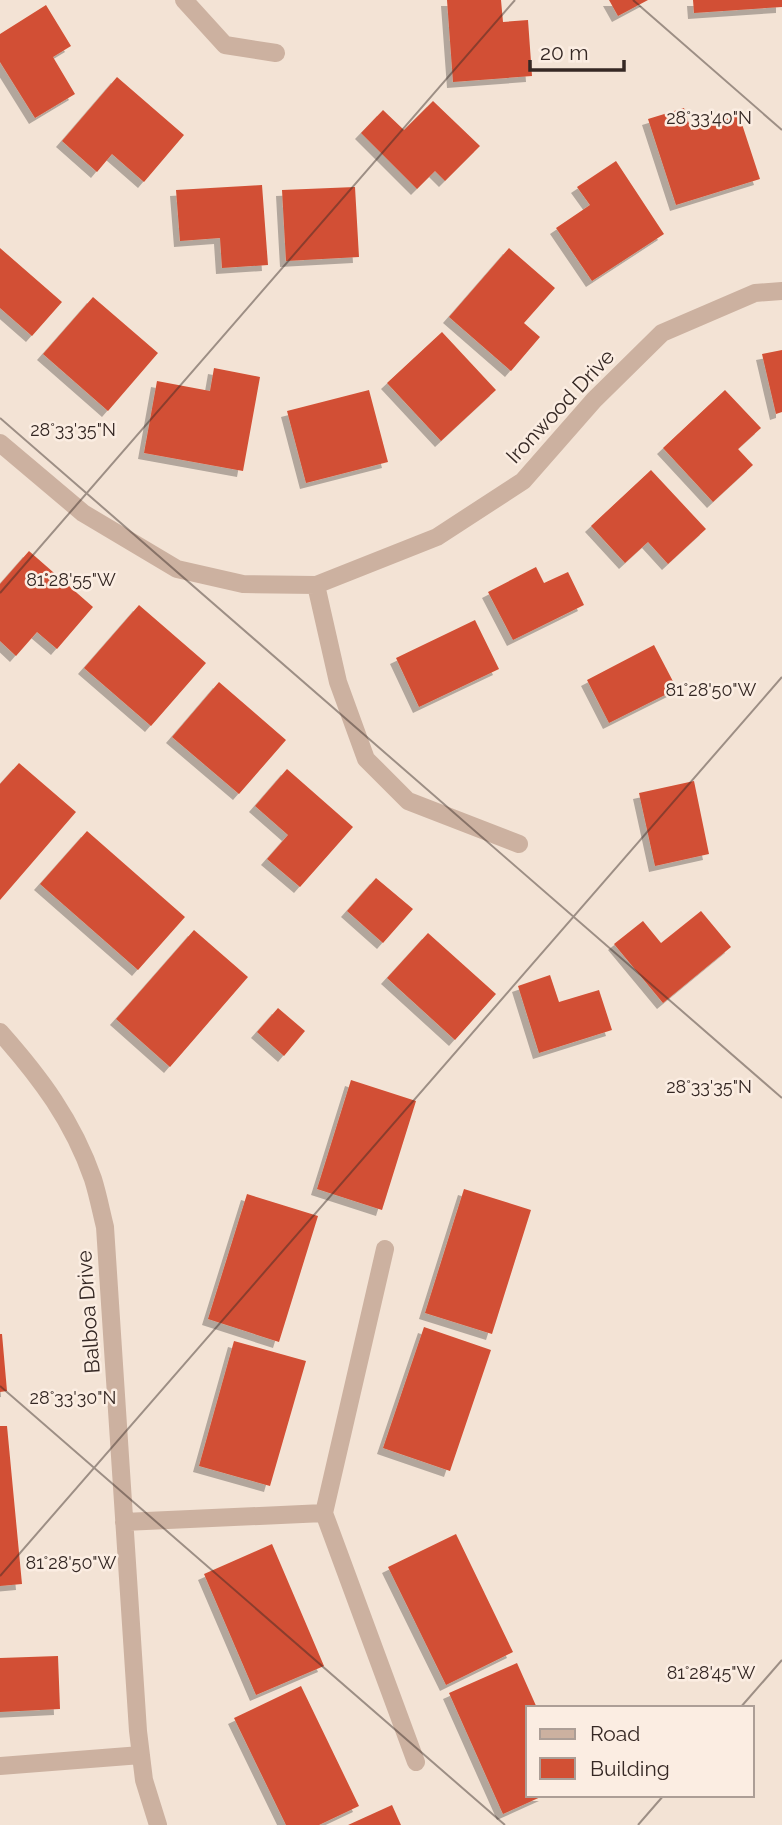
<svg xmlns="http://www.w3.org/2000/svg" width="782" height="1825" viewBox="0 0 782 1825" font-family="Raleway,sans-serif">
<defs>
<filter id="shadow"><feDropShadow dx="-6" dy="6" stdDeviation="0" flood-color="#0004"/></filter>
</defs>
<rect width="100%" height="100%" fill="#f3e3d5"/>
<path fill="#d25034" filter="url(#shadow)" d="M 447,0 L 501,0 L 503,22 L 528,20 L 532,76 L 453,82 Z
M 609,0 L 648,0 L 618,16 Z
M 693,0 L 782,0 L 782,7 L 694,13 Z
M 46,5 L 71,46 L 53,57 L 75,94 L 35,118 L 0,62 L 0,34 Z
M 117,77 L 184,135 L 144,182 L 112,154 L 97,172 L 62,141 Z
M 433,101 L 480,146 L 445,181 L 435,171 L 417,189 L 361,133 L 383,110 L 404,130 Z
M 684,108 L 691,130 L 739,115 L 760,179 L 676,205 L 648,119 Z
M 616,161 L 664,234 L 592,281 L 556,228 L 590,205 L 577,187 Z
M 262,185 L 268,265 L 222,268 L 220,238 L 180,241 L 176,190 Z
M 355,187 L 359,257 L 286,261 L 282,190 Z
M 0,248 L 62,302 L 32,336 L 0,308 Z
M 509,248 L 555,288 L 524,323 L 540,337 L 511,371 L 449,317 Z
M 93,297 L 158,353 L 108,411 L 43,354 Z
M 442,332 L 496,390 L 441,441 L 387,383 Z
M 782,350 L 782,412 L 776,414 L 762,354 Z
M 214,368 L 260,377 L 243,471 L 144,453 L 157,381 L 210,391 Z
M 369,390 L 388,462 L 306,483 L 287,411 Z
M 725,390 L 761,428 L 738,449 L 753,465 L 713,502 L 663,448 Z
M 651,470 L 706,529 L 668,564 L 648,542 L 625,563 L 591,526 Z
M 29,551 L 93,607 L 57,649 L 37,632 L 16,656 L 0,641 L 0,584 Z
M 536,567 L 544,583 L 568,572 L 584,605 L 513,640 L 488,592 Z
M 139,605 L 206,663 L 151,726 L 84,668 Z
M 475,620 L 499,669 L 419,707 L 396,658 Z
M 654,645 L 677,689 L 609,723 L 587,680 Z
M 219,682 L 286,740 L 239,794 L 172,737 Z
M 19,763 L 76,812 L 0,900 L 0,784 Z
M 287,769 L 353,827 L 300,887 L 267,859 L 288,835 L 255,806 Z
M 694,781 L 709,854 L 655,866 L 639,793 Z
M 87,831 L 185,917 L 138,970 L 40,884 Z
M 376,878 L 413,909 L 383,943 L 347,911 Z
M 701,911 L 731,947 L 663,1003 L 614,944 L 643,921 L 661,943 Z
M 194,930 L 248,977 L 170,1067 L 116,1019 Z
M 428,933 L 496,994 L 455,1040 L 387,978 Z
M 550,975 L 559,1002 L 599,990 L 612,1030 L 539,1053 L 518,986 Z
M 278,1008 L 305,1031 L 284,1056 L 257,1032 Z
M 351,1080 L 416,1101 L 382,1210 L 317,1189 Z
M 464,1189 L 531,1210 L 492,1334 L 425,1313 Z
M 247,1194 L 318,1216 L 279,1342 L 208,1319 Z
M 424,1327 L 491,1350 L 450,1471 L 383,1448 Z
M 0,1334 L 2,1334 L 7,1391 L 0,1392 Z
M 234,1341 L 306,1361 L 270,1486 L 199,1466 Z
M 0,1426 L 7,1426 L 22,1584 L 0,1586 Z
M 456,1534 L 513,1652 L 446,1685 L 388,1567 Z
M 272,1544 L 324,1666 L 256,1695 L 204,1574 Z
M 58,1656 L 60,1709 L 0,1712 L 0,1658 Z
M 517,1663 L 537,1708 L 528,1708 L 528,1795 L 545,1795 L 503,1814 L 449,1693 Z
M 301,1686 L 359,1806 L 319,1825 L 286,1825 L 234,1718 Z
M 392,1805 L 401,1825 L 348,1825 Z"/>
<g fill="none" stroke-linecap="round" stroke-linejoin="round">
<path stroke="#ccb1a0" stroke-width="18" d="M 184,0 L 225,45 L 276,53
M 0,443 L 83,513 L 177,569 L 243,584 L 316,585 L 437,537 L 523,481 L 594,400 L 662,333 L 755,293 L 782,291
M 316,585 L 338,682 L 366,759 L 408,801 L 519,844
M 0,1032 C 40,1077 73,1121 93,1179 C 98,1195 101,1211 105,1227 L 138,1731 L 144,1780 L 158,1825
M 324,1513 L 385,1249
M 124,1522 L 324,1513 L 416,1762
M 0,1766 L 141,1755"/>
</g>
<path fill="none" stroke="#352824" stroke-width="2" stroke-opacity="0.45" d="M 633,0 L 782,130M 0,418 L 782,1098M 0,593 L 515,0M 0,1386 L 505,1825M 0,1576 L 782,677M 740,1708 L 782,1660M 638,1825 L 664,1795"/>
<g text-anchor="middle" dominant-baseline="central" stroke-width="5" stroke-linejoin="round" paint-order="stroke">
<g font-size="21" fill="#352824" stroke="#fbede2">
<text transform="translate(560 406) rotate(-47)">Ironwood Drive</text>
<text transform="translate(88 1312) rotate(-94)">Balboa Drive</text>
</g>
</g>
<g font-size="18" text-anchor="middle" fill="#352824" stroke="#fbede2" stroke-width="5" stroke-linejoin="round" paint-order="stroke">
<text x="709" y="124">28°33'40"N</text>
<text x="73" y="436">28°33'35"N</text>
<text x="71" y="586">81°28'55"W</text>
<text x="711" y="696">81°28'50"W</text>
<text x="709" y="1093">28°33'35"N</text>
<text x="73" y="1404">28°33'30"N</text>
<text x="71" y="1569">81°28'50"W</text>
<text x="711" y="1679">81°28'45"W</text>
</g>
<rect x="526" y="1706" width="228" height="91" fill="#fbede2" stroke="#ac9e96" stroke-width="2"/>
<rect x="540" y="1729" width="35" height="10" fill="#ccb1a0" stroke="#ac9e96" stroke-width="2"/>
<text x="590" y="1741" font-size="21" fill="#352824">Road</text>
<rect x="540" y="1758" width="35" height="21" fill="#d25034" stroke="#ac9e96" stroke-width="2"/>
<text x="590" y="1776" font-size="21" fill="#352824">Building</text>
<path d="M530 60v10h94v-10" fill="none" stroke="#352824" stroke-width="3.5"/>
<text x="540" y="60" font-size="21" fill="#352824" stroke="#fbede2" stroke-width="5" paint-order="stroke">20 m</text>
</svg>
